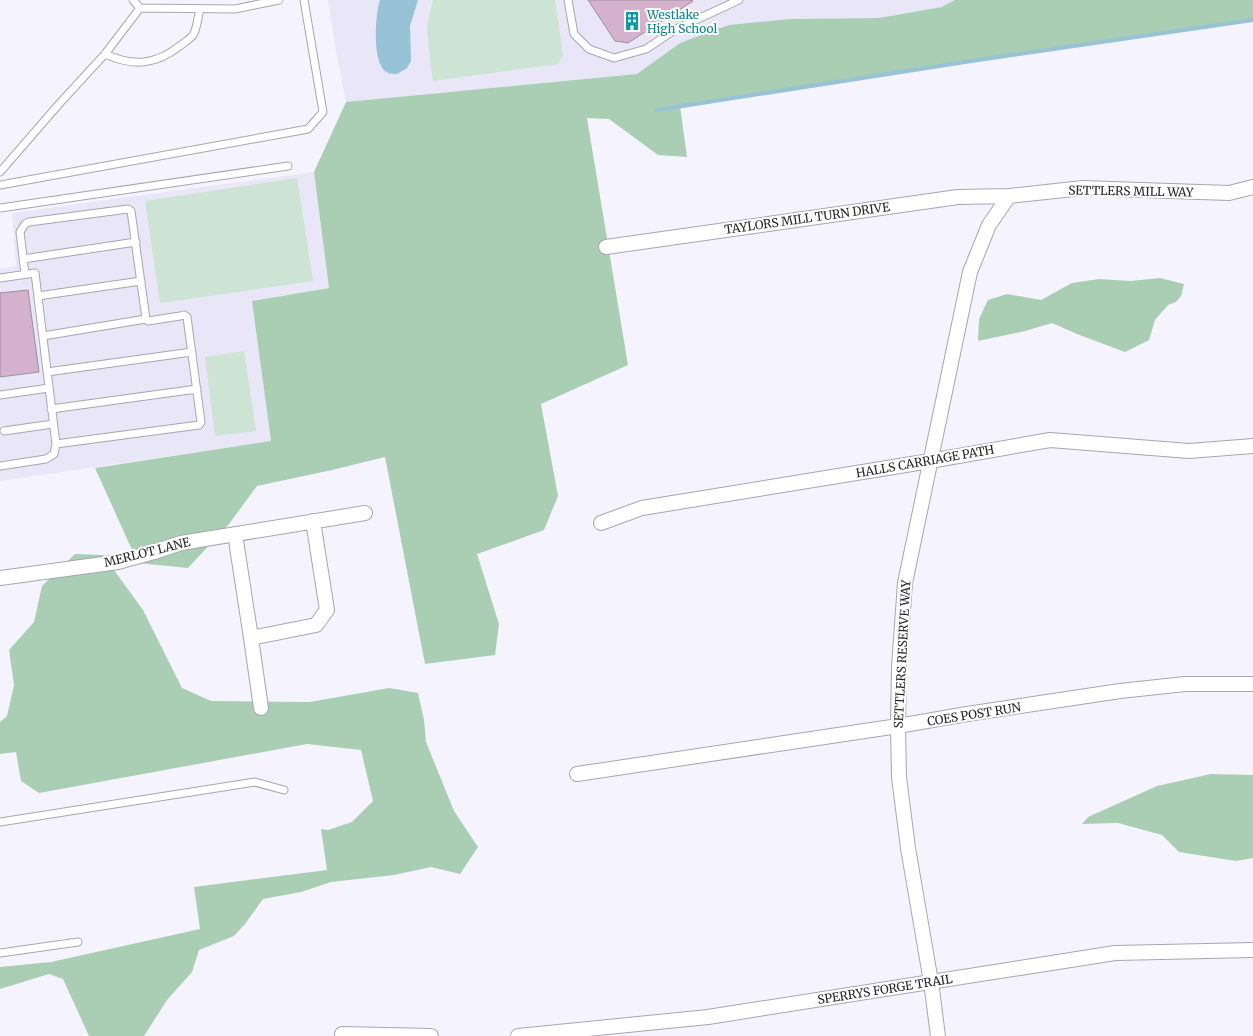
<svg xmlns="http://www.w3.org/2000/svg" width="1253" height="1036" viewBox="0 0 1253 1036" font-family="Merriweather,serif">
<rect width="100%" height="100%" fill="#f5f4fe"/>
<path fill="#e8e6f7" d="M 328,0 L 955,0 L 942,7 L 879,18 L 791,19 L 680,43 L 637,74 L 346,102 L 336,52 Z
M 314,172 L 329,288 L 252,301 L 271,441 L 0,481 L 0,269 L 16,266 L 12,213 Z"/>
<path fill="#cde3d3" d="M 433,0 L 555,0 L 563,55 L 558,64 L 433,81 L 431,68 L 427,27 Z
M 297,178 L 313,281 L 160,303 L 145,201 Z
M 244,351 L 256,431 L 215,436 L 205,357 Z"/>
<path fill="#a9ceb4" d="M 955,0 L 1253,0 L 1253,20 L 978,60 L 680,106 L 687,157 L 658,155 L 609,119 L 587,118 L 628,365 L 541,404 L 558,496 L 544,530 L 477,554 L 499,624 L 495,655 L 425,664 L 385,457 L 332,470 L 257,486 L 229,524 L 188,568 L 138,563 L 95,468 L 271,441 L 252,301 L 329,288 L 314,172 L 346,102 L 637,74 L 680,43 L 729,25 L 791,19 L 879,18 L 942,7 Z
M 1160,278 L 1184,284 L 1181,296 L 1176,302 L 1168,305 L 1155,320 L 1149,340 L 1125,352 L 1077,334 L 1052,323 L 1025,331 L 978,341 L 979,319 L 988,300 L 1007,294 L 1041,300 L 1072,283 L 1099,279 L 1130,281 Z
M 75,554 L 103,555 L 143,610 L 182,688 L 211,701 L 310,702 L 389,688 L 418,693 L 424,720 L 426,742 L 454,811 L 478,847 L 460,874 L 431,867 L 394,875 L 331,882 L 301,892 L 263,899 L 245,924 L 234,936 L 199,950 L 192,972 L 167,1000 L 144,1036 L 89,1036 L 63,979 L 49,974 L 0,989 L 0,967 L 51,962 L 200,929 L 194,887 L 327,870 L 321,829 L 328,830 L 352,822 L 373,801 L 361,750 L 307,744 L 39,793 L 21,781 L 16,752 L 0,754 L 0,722 L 7,716 L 14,685 L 9,650 L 34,622 L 42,586 Z
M 1211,774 L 1253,775 L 1253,858 L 1236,861 L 1179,852 L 1162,835 L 1118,823 L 1082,824 L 1088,817 L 1157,786 Z"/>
<path fill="#98c2d6" d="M 380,0 L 418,0 L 410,26 L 411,61 L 407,68 L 397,74 C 392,74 387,74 383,69 C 373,56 375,15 380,0 Z"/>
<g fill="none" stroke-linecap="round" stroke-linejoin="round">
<path stroke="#98c2d6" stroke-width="4" d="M 657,110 L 978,60 L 1253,20"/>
</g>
<path fill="#d4b1cc" stroke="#9a9298" d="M 588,0 L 692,0 L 693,1 L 628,43 L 615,41 Z
M 28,290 L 39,372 L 0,377 L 0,293 Z"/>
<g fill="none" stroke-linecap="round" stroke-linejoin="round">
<g stroke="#a7a6b0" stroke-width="9">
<path id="service" d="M 133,0 L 140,8
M 568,0 L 574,34 L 589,49 L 614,58 L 646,49 L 676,29 L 739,0
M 105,54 C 134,67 156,65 181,45 C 185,42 190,39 193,35 C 197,30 198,15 200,9
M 0,172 L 59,104 L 105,54 L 140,8 L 235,9 L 279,0
M 0,185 L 308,129 L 323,112 L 304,0
M 0,208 L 288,166
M 23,259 L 136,242
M 25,274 L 20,232 L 25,224 L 29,222 L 128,209 L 131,211 L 146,319 L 148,321 L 180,316 L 184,315 L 187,317 L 201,422 L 199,425 L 56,444
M 0,278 L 35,273 L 56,444 L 54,454 L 46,459 L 0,466
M 38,296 L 141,281
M 43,336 L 146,319
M 47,372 L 192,352
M 0,395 L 49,388
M 51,409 L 197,389
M 4,431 L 53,424
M 0,822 L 255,782 L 284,790
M 0,953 L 78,942"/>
</g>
<g stroke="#a7a6b0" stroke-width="16">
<path id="minor" d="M 606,247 L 958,197 L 1009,196 L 1083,188 L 1229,193 L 1253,187
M 601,523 L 642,508 L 930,461 L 1050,440 L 1189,451 L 1253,446
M 235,534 L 251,638 L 316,625 L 327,610 L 313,521
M 0,578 L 118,562 L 154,552 L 181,543 L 365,513
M 251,638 L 261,708
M 577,774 L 898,726 L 967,714 L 1120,691 L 1185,684 L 1253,684
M 342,1034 L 431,1036
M 518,1036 L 708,1017 L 1115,953 L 1253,950
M 938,1036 L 931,982 L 908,848 L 899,777 L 898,726 L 899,666 L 905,583 L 970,272 L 989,225 L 1009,196"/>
</g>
<use href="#service" stroke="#fff" stroke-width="7"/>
<use href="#minor" stroke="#fff" stroke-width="14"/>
</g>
<defs>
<g id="building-bare" transform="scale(1.5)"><path d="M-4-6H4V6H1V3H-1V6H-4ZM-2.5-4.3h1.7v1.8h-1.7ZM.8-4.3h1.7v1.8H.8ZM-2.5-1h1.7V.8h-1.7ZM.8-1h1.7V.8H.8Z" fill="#0f9aa8" stroke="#fff" stroke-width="2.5" paint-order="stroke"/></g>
</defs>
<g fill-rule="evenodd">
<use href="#building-bare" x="632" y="21"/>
</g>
<g text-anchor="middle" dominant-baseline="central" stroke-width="4" stroke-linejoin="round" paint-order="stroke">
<g font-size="12" fill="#0d838f" stroke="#fff" text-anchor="start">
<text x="647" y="14">Westlake<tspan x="647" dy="14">High School</tspan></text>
</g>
<g font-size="12" fill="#262629" stroke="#fff">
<text transform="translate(1131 191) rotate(1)">SETTLERS MILL WAY</text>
<text transform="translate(807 218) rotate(-8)">TAYLORS MILL TURN DRIVE</text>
<text transform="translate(925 461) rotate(-10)">HALLS CARRIAGE PATH</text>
<text transform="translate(147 552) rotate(-14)">MERLOT LANE</text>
<text transform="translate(902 654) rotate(-87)">SETTLERS RESERVE WAY</text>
<text transform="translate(974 714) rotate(-9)">COES POST RUN</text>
<text transform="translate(885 989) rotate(-9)">SPERRYS FORGE TRAIL</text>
</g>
</g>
</svg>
